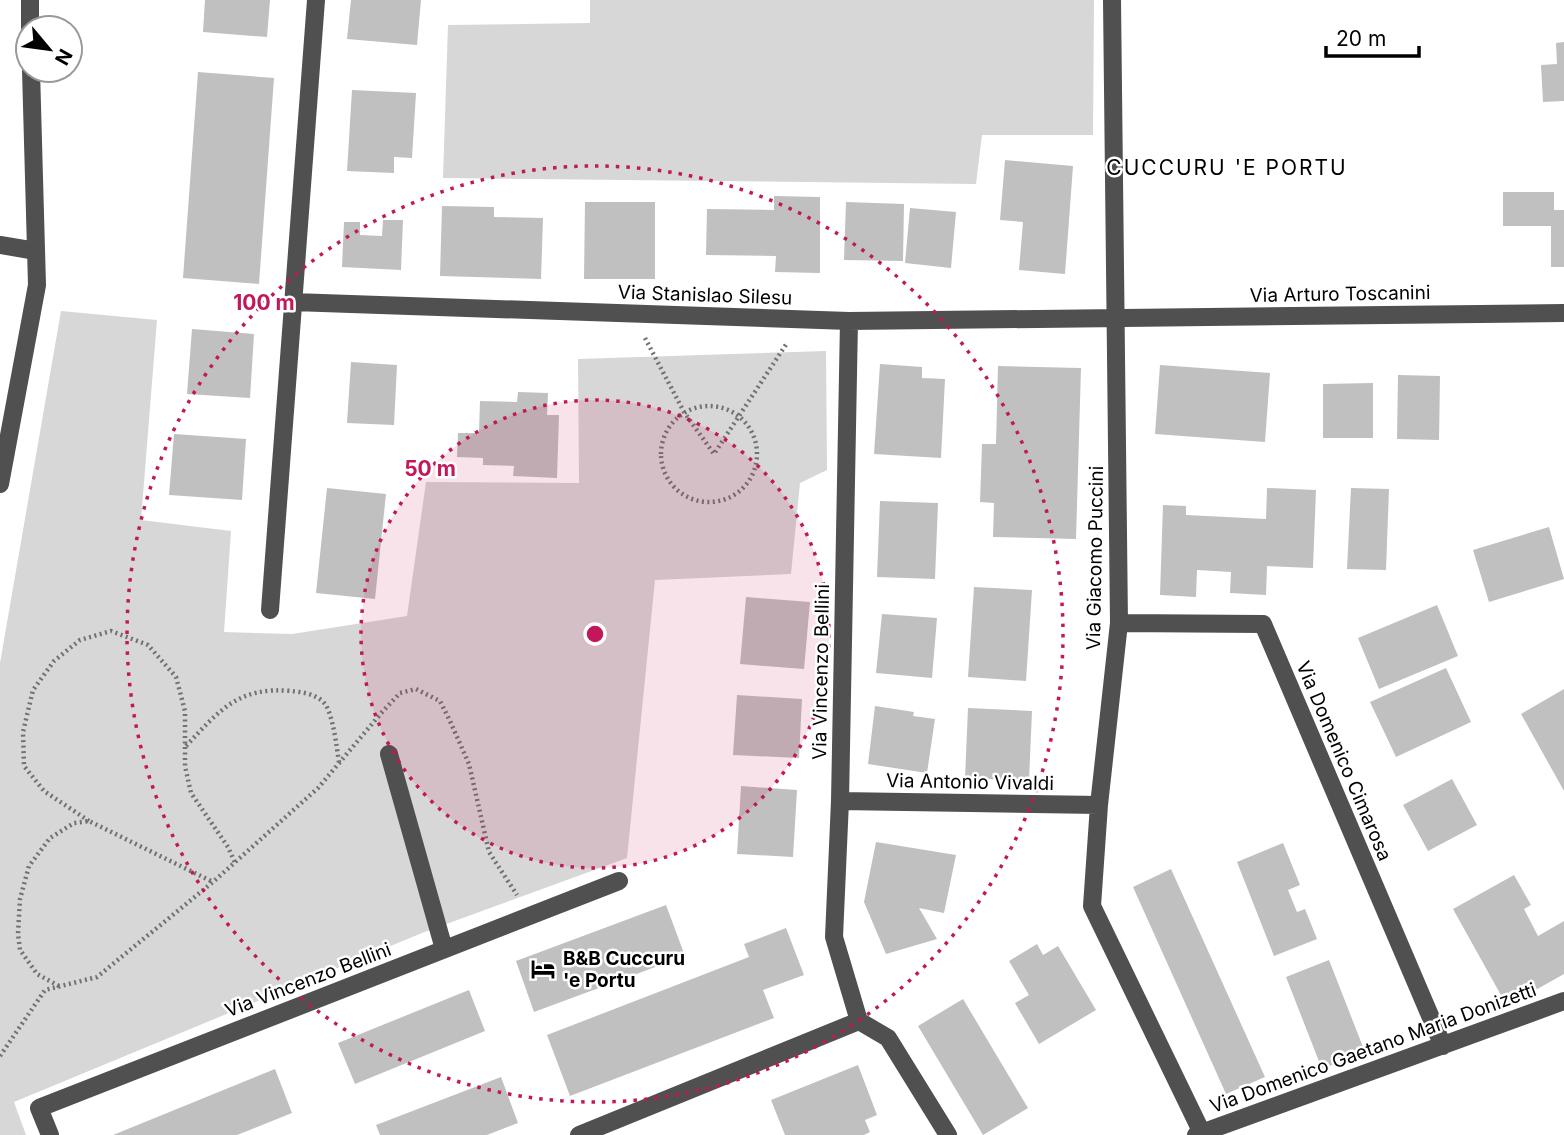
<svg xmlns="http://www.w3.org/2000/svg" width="1564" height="1135" viewBox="0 0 1564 1135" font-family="Inter,sans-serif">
<rect width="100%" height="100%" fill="#fff"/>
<path fill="#d7d7d7" d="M 590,0 L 1094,0 L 1093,135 L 982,135 L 976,184 L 443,178 L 448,25 L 590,23 Z
M 61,311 L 157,320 L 141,520 L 231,531 L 224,632 L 292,634 L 407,616 L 426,482 L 579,483 L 578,359 L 826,351 L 827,470 L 800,483 L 791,574 L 655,580 L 627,858 L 422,933 L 14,1102 L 26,1135 L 0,1135 L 0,663 Z"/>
<path fill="#c0c0c0" d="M 205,0 L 270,0 L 267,37 L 203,32 Z
M 351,0 L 421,0 L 417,45 L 347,39 Z
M 1564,42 L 1564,101 L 1543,102 L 1541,65 L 1557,64 L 1556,43 Z
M 198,72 L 274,78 L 259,284 L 183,278 Z
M 352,90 L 416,93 L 412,158 L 394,157 L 394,173 L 347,171 Z
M 1005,160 L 1073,166 L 1065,274 L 1019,270 L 1023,222 L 1000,220 Z
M 1503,192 L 1554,192 L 1554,210 L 1564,210 L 1564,267 L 1551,267 L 1551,226 L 1503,226 Z
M 774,196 L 820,197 L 820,273 L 775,272 L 776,256 L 706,255 L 707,209 L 774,210 Z
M 585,202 L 655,202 L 655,279 L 584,279 Z
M 846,202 L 904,204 L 903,261 L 844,260 Z
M 442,206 L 494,207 L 494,217 L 543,218 L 541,279 L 440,276 Z
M 910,208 L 956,212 L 951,268 L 905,263 Z
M 383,220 L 403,220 L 401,270 L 342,267 L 344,222 L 360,222 L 360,235 L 382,236 Z
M 192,329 L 254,334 L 250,398 L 187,394 Z
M 351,362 L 397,365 L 394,425 L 347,423 Z
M 880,364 L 922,367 L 922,378 L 945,379 L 941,458 L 874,454 Z
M 1160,365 L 1270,373 L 1265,442 L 1155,434 Z
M 998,366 L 1081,368 L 1076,539 L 993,537 L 994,503 L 980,502 L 982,444 L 996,444 Z
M 1398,375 L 1440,376 L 1439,440 L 1397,439 Z
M 1373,383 L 1373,438 L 1323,438 L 1323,384 Z
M 518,392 L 548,393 L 547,415 L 559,415 L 557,478 L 513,476 L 514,466 L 483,465 L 483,458 L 457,457 L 458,433 L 479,433 L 480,401 L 517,402 Z
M 174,434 L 246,439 L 242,500 L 169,495 Z
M 327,488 L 386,494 L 375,599 L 316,593 Z
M 1267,488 L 1316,490 L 1313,568 L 1267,566 L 1266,595 L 1230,593 L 1231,572 L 1197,570 L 1196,597 L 1160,595 L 1163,505 L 1186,506 L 1186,515 L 1266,519 Z
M 1351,488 L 1389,489 L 1386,570 L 1347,569 Z
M 880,501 L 938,503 L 935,579 L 877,577 Z
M 1549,527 L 1564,579 L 1489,602 L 1473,550 Z
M 974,587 L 1032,590 L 1026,681 L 968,677 Z
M 746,597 L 810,602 L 804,669 L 740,664 Z
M 1437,605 L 1458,656 L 1379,689 L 1358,638 Z
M 882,614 L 937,618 L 932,678 L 876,673 Z
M 1446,668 L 1471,722 L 1396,757 L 1370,702 Z
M 1564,689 L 1564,791 L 1521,714 Z
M 737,695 L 802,699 L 799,758 L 733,755 Z
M 875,706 L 914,712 L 913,716 L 935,719 L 927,773 L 868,764 Z
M 968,708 L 1032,711 L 1029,781 L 965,778 Z
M 1452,779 L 1477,825 L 1428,851 L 1403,805 Z
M 741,786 L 797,790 L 793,857 L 737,854 Z
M 876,842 L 956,855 L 944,913 L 919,908 L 937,939 L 886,954 L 864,902 Z
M 1283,843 L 1300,885 L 1288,890 L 1297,912 L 1305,909 L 1317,939 L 1274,956 L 1237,862 Z
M 1171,869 L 1265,1077 L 1226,1094 L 1133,887 Z
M 1514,875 L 1531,905 L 1524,909 L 1538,936 L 1564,921 L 1564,974 L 1507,1006 L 1453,909 Z
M 666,905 L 685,956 L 534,1012 L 516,961 Z
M 786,928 L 804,975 L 763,990 L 774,1018 L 570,1096 L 547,1035 L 749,957 L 744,944 Z
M 1037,944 L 1043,955 L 1058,946 L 1096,1010 L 1039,1044 L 1015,1003 L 1029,995 L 1009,961 Z
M 1329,960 L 1365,1052 L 1322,1069 L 1286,977 Z
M 469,990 L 485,1031 L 355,1084 L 338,1043 Z
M 963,999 L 1028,1108 L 983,1135 L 918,1026 Z
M 858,1065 L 877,1115 L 865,1120 L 870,1132 L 864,1135 L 785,1135 L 771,1100 Z
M 275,1069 L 292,1113 L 237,1135 L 113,1135 Z
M 501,1077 L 518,1123 L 487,1135 L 380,1135 L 376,1125 Z"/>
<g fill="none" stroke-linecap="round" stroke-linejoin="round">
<path stroke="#727272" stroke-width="4.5" stroke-dasharray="2 3.5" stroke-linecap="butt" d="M 645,338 L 684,412 L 714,454 L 787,343
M661 454a48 48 0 1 1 96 0a48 48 0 1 1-96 0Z
M 186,746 C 219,711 238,686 291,691 C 302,692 317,694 325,704 C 333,715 337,748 339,763
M 89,821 L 44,791 L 24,766 L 23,732 L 33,690 L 54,661 L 80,640 L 111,631 L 148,645 L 176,677 L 185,711 L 185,766 L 191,793 L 228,847 L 235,863
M 59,986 L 37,974 L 20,950 L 18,934 L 20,899 L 29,866 L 50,838 L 74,823 L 89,821 L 213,882
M 0,1056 L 45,990 L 97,977 L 213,882 L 318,788 L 383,711 L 400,693 L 416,689 L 440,701 L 450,721 L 469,764 L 489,852 L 517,895"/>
<path stroke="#505050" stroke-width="18" d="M 30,0 L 30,28
M 1112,0 L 1119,623 L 1099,805 L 1092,906 L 1202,1133
M 0,245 L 36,251
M 293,302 L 849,321 L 1564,313
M 849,321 L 840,801 L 834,937 L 859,1021 L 888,1038 L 948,1135
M 0,484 L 37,285 L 31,70
M 270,610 L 316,0
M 1119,623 L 1263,624 L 1443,1046
M 389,754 L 444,949
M 840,801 L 1099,805
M 50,1135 L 39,1108 L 619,881
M 579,1135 L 859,1021
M 1196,1135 L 1564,1001"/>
</g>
<circle cx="595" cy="634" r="234" fill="#c2185b" fill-opacity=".12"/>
<g fill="none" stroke="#c2185b" stroke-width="3.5" stroke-dasharray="3.5 7">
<circle cx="595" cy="634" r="234"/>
<circle cx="595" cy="634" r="468"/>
</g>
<defs>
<g id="hotel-bare" transform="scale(1.89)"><path d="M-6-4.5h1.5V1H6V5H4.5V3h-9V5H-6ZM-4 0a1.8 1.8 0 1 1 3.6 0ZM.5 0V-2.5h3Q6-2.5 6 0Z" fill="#000" stroke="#fff" stroke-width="2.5" paint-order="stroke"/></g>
</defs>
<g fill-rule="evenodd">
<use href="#hotel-bare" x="543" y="969"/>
</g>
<g text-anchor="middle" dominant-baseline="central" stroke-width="5" stroke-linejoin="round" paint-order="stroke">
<g font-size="19" fill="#000" stroke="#fff">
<text transform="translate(1340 294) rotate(-1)">Via Arturo Toscanini</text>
<text transform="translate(705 295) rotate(2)">Via Stanislao Silesu</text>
<text transform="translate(1095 558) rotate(-89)">Via Giacomo Puccini</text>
<text transform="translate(821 672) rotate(-89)">Via Vincenzo Bellini</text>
<text transform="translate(1344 761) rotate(67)">Via Domenico Cimarosa</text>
<text transform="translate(970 782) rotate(1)">Via Antonio Vivaldi</text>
<text transform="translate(308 980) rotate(-21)">Via Vincenzo Bellini</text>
<text transform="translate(1373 1048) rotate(-20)">Via Domenico Gaetano Maria Donizetti</text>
</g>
<g font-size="19" font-weight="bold" fill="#000" stroke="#fff" text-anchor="start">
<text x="563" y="958">B&amp;B Cuccuru<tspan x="563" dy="22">'e Portu</tspan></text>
</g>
<g font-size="21" letter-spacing="2" fill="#000" stroke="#fff">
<text x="1227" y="167">CUCCURU 'E PORTU</text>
</g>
</g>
<circle cx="595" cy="634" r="10" fill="#c2185b" stroke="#fff" stroke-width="3.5"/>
<g font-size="21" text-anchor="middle" font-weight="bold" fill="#c2185b" stroke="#fff" stroke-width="5" stroke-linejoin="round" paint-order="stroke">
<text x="264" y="310">100 m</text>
<text x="430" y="476">50 m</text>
</g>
<g transform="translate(49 49) rotate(119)"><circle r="33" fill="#ffffff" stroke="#999999" stroke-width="2"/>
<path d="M0-5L12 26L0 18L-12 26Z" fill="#000000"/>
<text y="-10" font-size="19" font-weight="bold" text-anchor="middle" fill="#000000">N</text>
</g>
<path d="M1326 46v10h93v-10" fill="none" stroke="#000000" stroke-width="3.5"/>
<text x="1336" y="46" font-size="21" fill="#000000" stroke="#ffffff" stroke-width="5" paint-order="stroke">20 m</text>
</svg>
